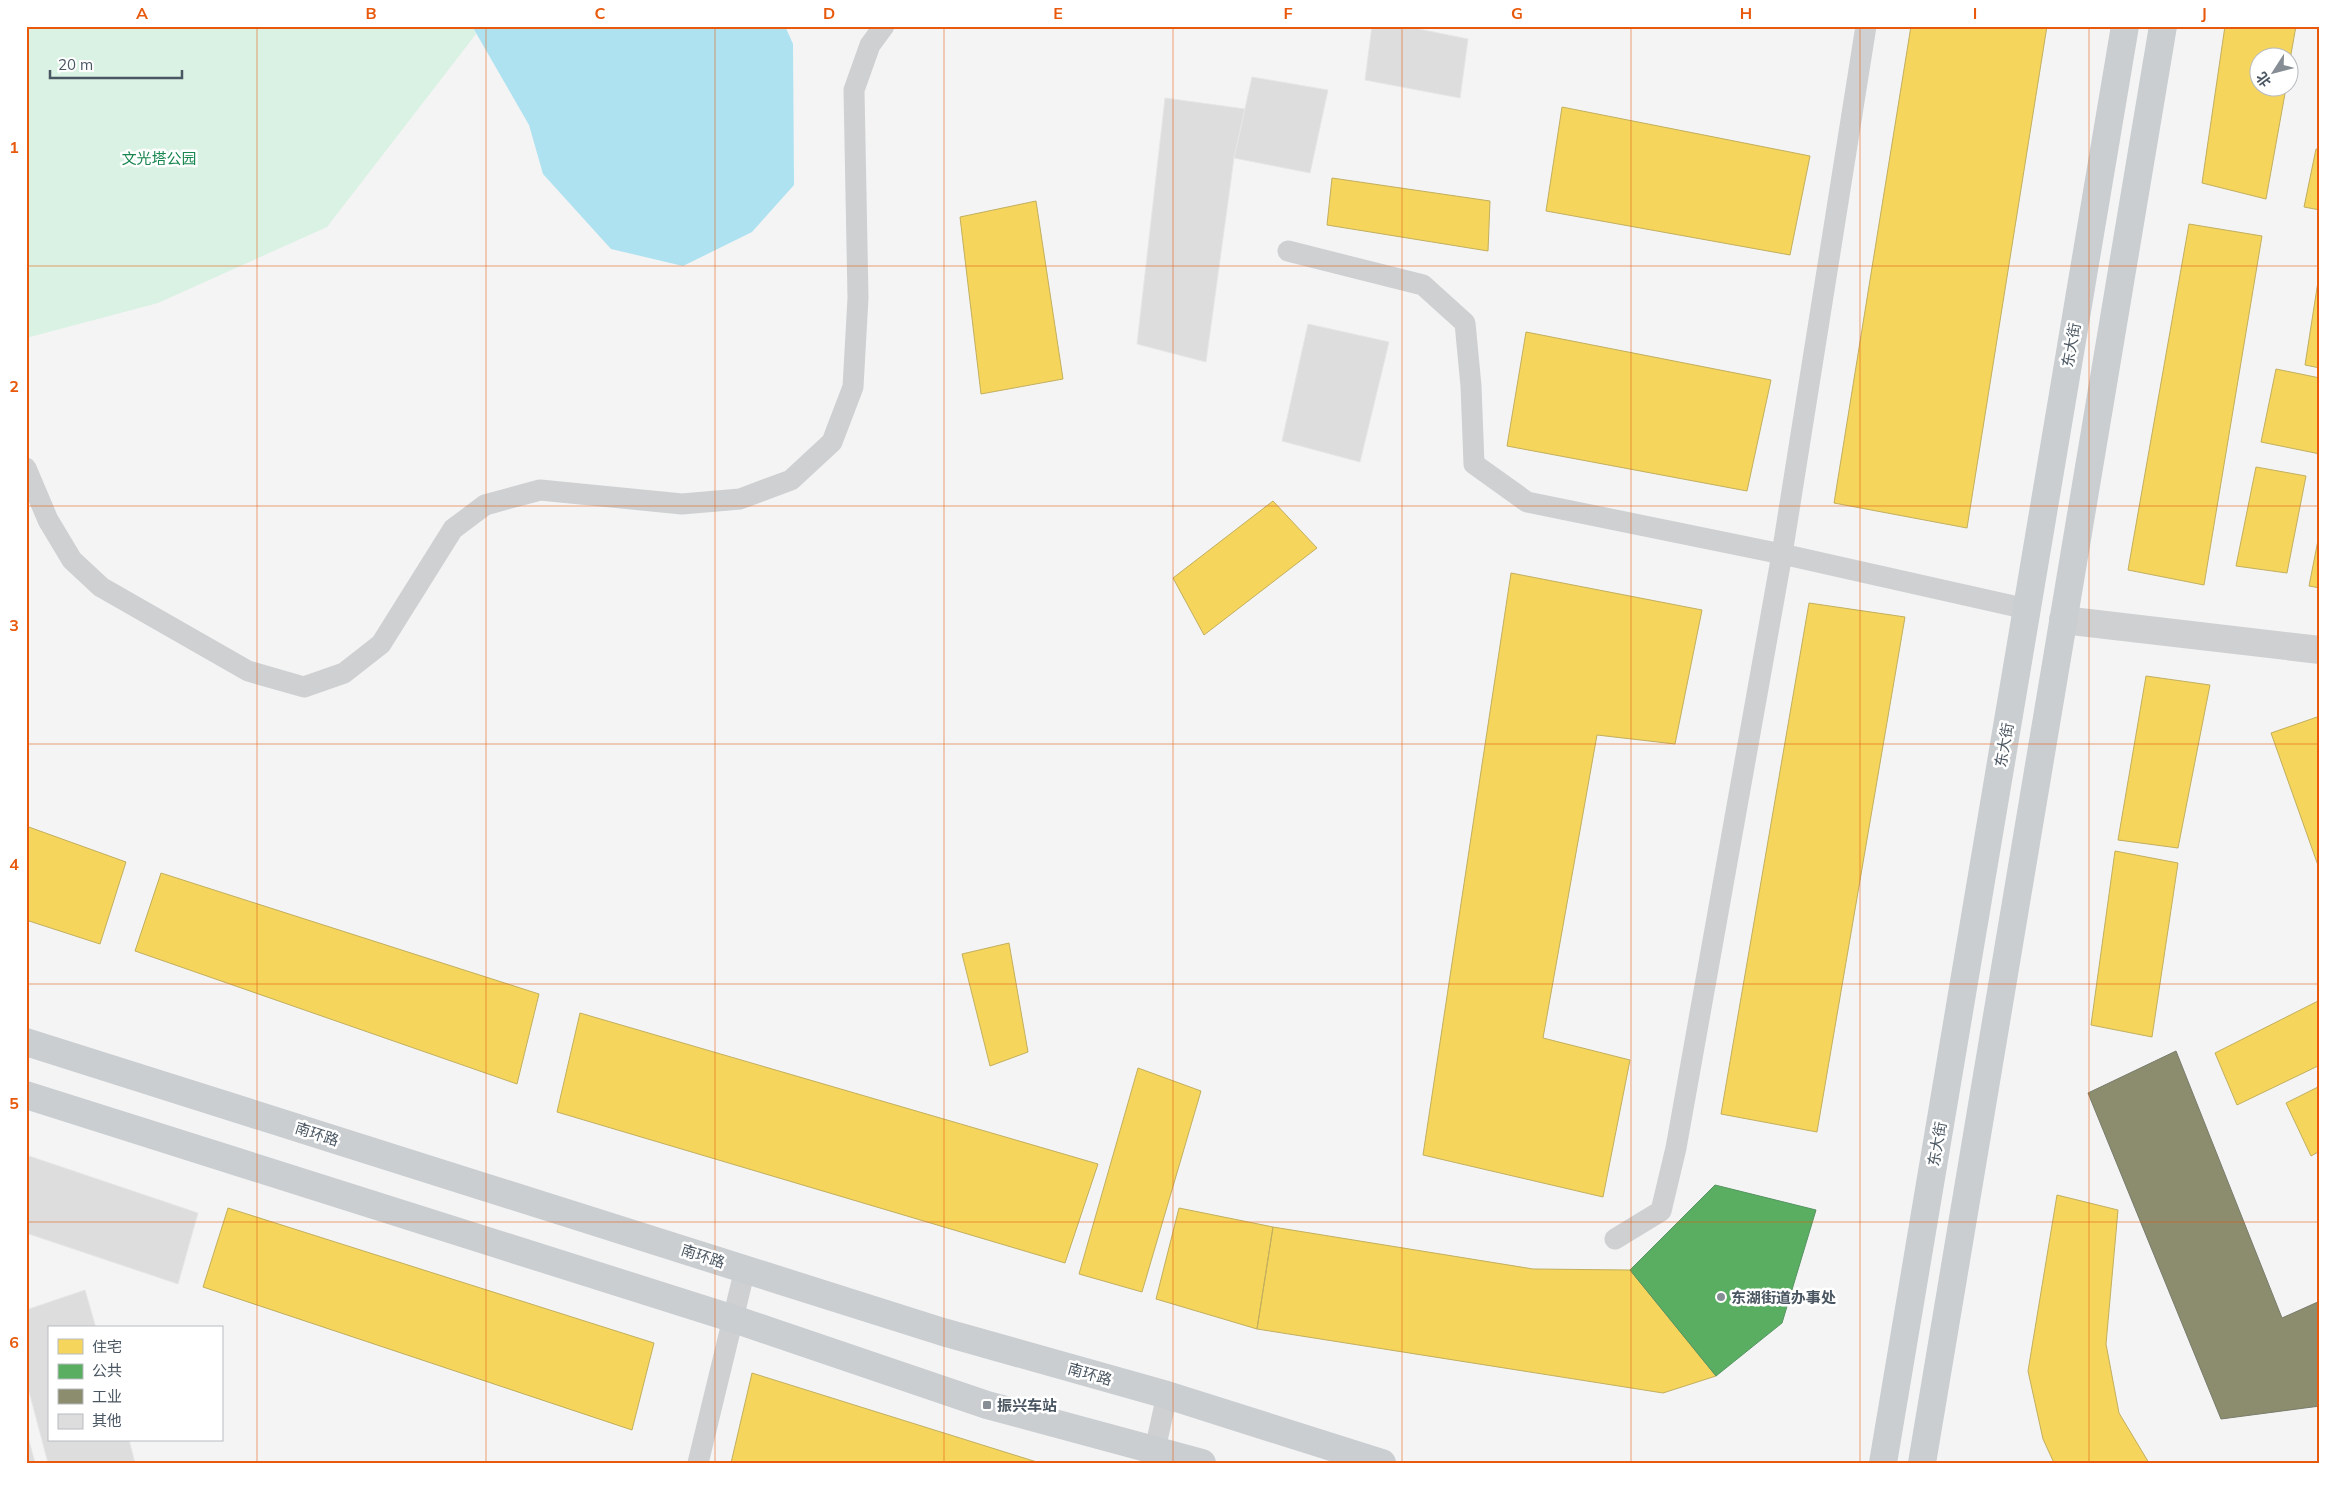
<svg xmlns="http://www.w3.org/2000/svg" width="2346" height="1489" viewBox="0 0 2346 1489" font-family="Mulish,'Noto Sans SC',sans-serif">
<rect width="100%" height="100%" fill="#f4f4f4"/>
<path fill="#d9f2e3" d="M 26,26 L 472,26 L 476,34 L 327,227 L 158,303 L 26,338 Z"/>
<path fill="#aee2f0" d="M 472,26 L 785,26 L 793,44 L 794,185 L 752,232 L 683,266 L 611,249 L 543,174 L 529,125 Z"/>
<path fill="#f6d55c" stroke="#c2af5e" d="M 1911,26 L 2047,26 L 1967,528 L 1834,503 Z
M 2225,26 L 2296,26 L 2288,71 L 2288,58 L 2258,58 L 2258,88 L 2286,88 L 2266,199 L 2202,183 Z
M 1562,107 L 1810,156 L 1790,255 L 1546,211 Z
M 2316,149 L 2320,149 L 2320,210 L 2304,207 Z
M 1332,178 L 1490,201 L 1488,251 L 1327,225 Z
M 1036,201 L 1063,379 L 981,394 L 960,217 Z
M 2189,224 L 2262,236 L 2204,585 L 2128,570 Z
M 2319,275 L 2320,275 L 2320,368 L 2305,365 Z
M 1526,332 L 1771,380 L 1747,491 L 1507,446 Z
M 2276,369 L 2320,378 L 2320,454 L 2261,442 Z
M 2256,467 L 2306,476 L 2287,573 L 2236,566 Z
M 1273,501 L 1317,548 L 1204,635 L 1173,578 Z
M 2320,530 L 2320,588 L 2309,586 Z
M 1511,573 L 1702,610 L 1675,744 L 1597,735 L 1543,1038 L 1630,1060 L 1603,1197 L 1423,1155 Z
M 1809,603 L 1905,617 L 1817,1132 L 1721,1114 Z
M 2146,676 L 2210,685 L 2178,848 L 2118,840 Z
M 2320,716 L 2320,871 L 2271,733 Z
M 26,826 L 126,862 L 100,944 L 26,920 Z
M 2115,851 L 2178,863 L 2152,1037 L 2091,1025 Z
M 161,873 L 539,994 L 517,1084 L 135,951 Z
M 1009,943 L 1028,1052 L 990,1066 L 962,954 Z
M 2320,1000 L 2320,1065 L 2237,1105 L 2215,1053 Z
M 580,1013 L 1098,1164 L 1065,1263 L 557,1112 Z
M 1138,1068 L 1201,1091 L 1142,1292 L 1079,1274 Z
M 2320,1086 L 2320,1151 L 2311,1156 L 2286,1103 Z
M 2057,1195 L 2118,1210 L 2106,1344 L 2119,1413 L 2149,1463 L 2054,1463 L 2043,1439 L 2028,1371 Z
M 228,1208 L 654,1343 L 632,1430 L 203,1287 Z
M 1179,1208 L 1273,1227 L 1257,1329 L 1156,1299 Z
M 1273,1227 L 1533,1269 L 1630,1270 L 1716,1376 L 1663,1393 L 1257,1329 Z
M 752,1373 L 1040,1463 L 731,1463 Z"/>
<path fill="#5aae61" stroke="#559461" d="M 1715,1185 L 1816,1210 L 1782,1323 L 1716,1376 L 1630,1270 Z"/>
<path fill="#8c8c6e" stroke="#787c6a" d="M 2176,1051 L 2282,1318 L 2320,1301 L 2320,1406 L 2221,1419 L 2088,1093 Z"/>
<path fill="#ddddde" stroke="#e5e6e7" d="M 1372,26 L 1404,26 L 1468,39 L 1460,98 L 1365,80 Z
M 1252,77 L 1328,90 L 1310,173 L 1234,158 Z
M 1165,98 L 1245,109 L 1234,158 L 1206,362 L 1137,344 Z
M 1308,324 L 1389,342 L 1360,462 L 1282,441 Z
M 26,1155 L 198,1213 L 178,1284 L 26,1233 Z
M 85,1290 L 96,1328 L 49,1328 L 49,1440 L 129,1440 L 135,1463 L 48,1463 L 26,1380 L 26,1310 Z
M 26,1429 L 35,1463 L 26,1463 Z"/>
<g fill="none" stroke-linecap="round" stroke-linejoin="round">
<path stroke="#ced0d2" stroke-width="21" d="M 1288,251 L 1423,285 L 1465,323 L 1471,386 L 1474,464 L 1527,502 L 1782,554 L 2027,609
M 26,468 L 48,520 L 72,560 L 101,587 L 248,671 L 304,687 L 344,673 L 381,644 L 453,529 L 485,505 L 540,490 L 682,504 L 740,499 L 791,480 L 832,442 L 853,387 L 858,298 L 854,90 L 870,45 L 884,26
M 1615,1239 L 1661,1211 L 1676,1148 L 1782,554 L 1866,26
M 698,1463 L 745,1269
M 1152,1463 L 1167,1395"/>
<path stroke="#ced0d2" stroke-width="28" d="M 2063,620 L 2320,650"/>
<path stroke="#caced1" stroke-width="28" d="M 26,1042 L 943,1332 L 1167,1395 L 1382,1463
M 26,1095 L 731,1318 L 987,1405 L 1202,1463
M 1883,1463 L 2125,26
M 1922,1463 L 2163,26"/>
</g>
<path fill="none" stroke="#e8590c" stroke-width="1" stroke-opacity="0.55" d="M 257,26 L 257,1463M 486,26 L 486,1463M 715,26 L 715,1463M 944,26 L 944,1463M 1173,26 L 1173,1463M 1402,26 L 1402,1463M 1631,26 L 1631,1463M 1860,26 L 1860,1463M 2089,26 L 2089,1463M 26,266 L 2320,266M 26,506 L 2320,506M 26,744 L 2320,744M 26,984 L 2320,984M 26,1222 L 2320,1222"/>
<g fill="#868d94" stroke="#fff" stroke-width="2">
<circle cx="1721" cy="1297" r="5"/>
<rect x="982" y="1400" width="10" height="10" rx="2.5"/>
</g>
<g text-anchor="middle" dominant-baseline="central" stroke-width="5" stroke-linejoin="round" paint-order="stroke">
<g font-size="15" fill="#17864f" stroke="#fff">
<text x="159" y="158">文光塔公园</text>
</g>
<g font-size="15" fill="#4a5661" stroke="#fff">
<text transform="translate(2071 345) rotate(-80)">东大街</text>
<text transform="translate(2004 745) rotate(-80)">东大街</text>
<text transform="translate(317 1134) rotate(18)">南环路</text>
<text transform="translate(1937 1144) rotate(-80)">东大街</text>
<text transform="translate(703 1256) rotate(18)">南环路</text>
<text transform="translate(1090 1374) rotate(16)">南环路</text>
</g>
<g font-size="15" font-weight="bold" fill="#4a5661" stroke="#fff" text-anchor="start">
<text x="1731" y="1297">东湖街道办事处</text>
<text x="997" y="1405">振兴车站</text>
</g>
</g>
<rect width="2346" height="1489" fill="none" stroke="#ffffff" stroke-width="55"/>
<rect x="48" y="1326" width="175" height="115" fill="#ffffff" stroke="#b7bbc0"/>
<rect x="58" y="1339" width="25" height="15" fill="#f6d55c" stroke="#b7bbc0"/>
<text x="92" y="1352" font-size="15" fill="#4a5661">住宅</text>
<rect x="58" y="1364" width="25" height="15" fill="#5aae61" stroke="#b7bbc0"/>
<text x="92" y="1376" font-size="15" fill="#4a5661">公共</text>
<rect x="58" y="1389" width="25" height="15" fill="#8c8c6e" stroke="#b7bbc0"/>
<text x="92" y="1402" font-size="15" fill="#4a5661">工业</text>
<rect x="58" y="1414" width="25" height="15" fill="#ddddde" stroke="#b7bbc0"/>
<text x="92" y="1426" font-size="15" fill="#4a5661">其他</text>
<g transform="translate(2274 72) rotate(234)"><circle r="24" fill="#ffffff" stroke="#b7bbc0"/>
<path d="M0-4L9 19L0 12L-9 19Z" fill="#868d94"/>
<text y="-8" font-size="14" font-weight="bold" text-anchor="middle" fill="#4a5661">北</text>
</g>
<path d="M50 70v8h132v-8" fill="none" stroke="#4a5661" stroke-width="2.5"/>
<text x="58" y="70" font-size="15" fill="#4a5661" stroke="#ffffff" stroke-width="4" paint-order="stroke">20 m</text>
<rect x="28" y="28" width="2290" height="1434" fill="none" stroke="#e8590c" stroke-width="2"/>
<g font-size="16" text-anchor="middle" font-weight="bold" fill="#e8590c">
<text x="142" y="19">A</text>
<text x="371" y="19">B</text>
<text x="600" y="19">C</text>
<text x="829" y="19">D</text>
<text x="1058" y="19">E</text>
<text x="1288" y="19">F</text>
<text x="1517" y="19">G</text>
<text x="1746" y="19">H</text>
<text x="1975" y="19">I</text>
<text x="2204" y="19">J</text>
<text x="14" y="153">1</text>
<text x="14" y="392">2</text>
<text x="14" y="631">3</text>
<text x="14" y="870">4</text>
<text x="14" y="1109">5</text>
<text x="14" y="1348">6</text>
</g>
</svg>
